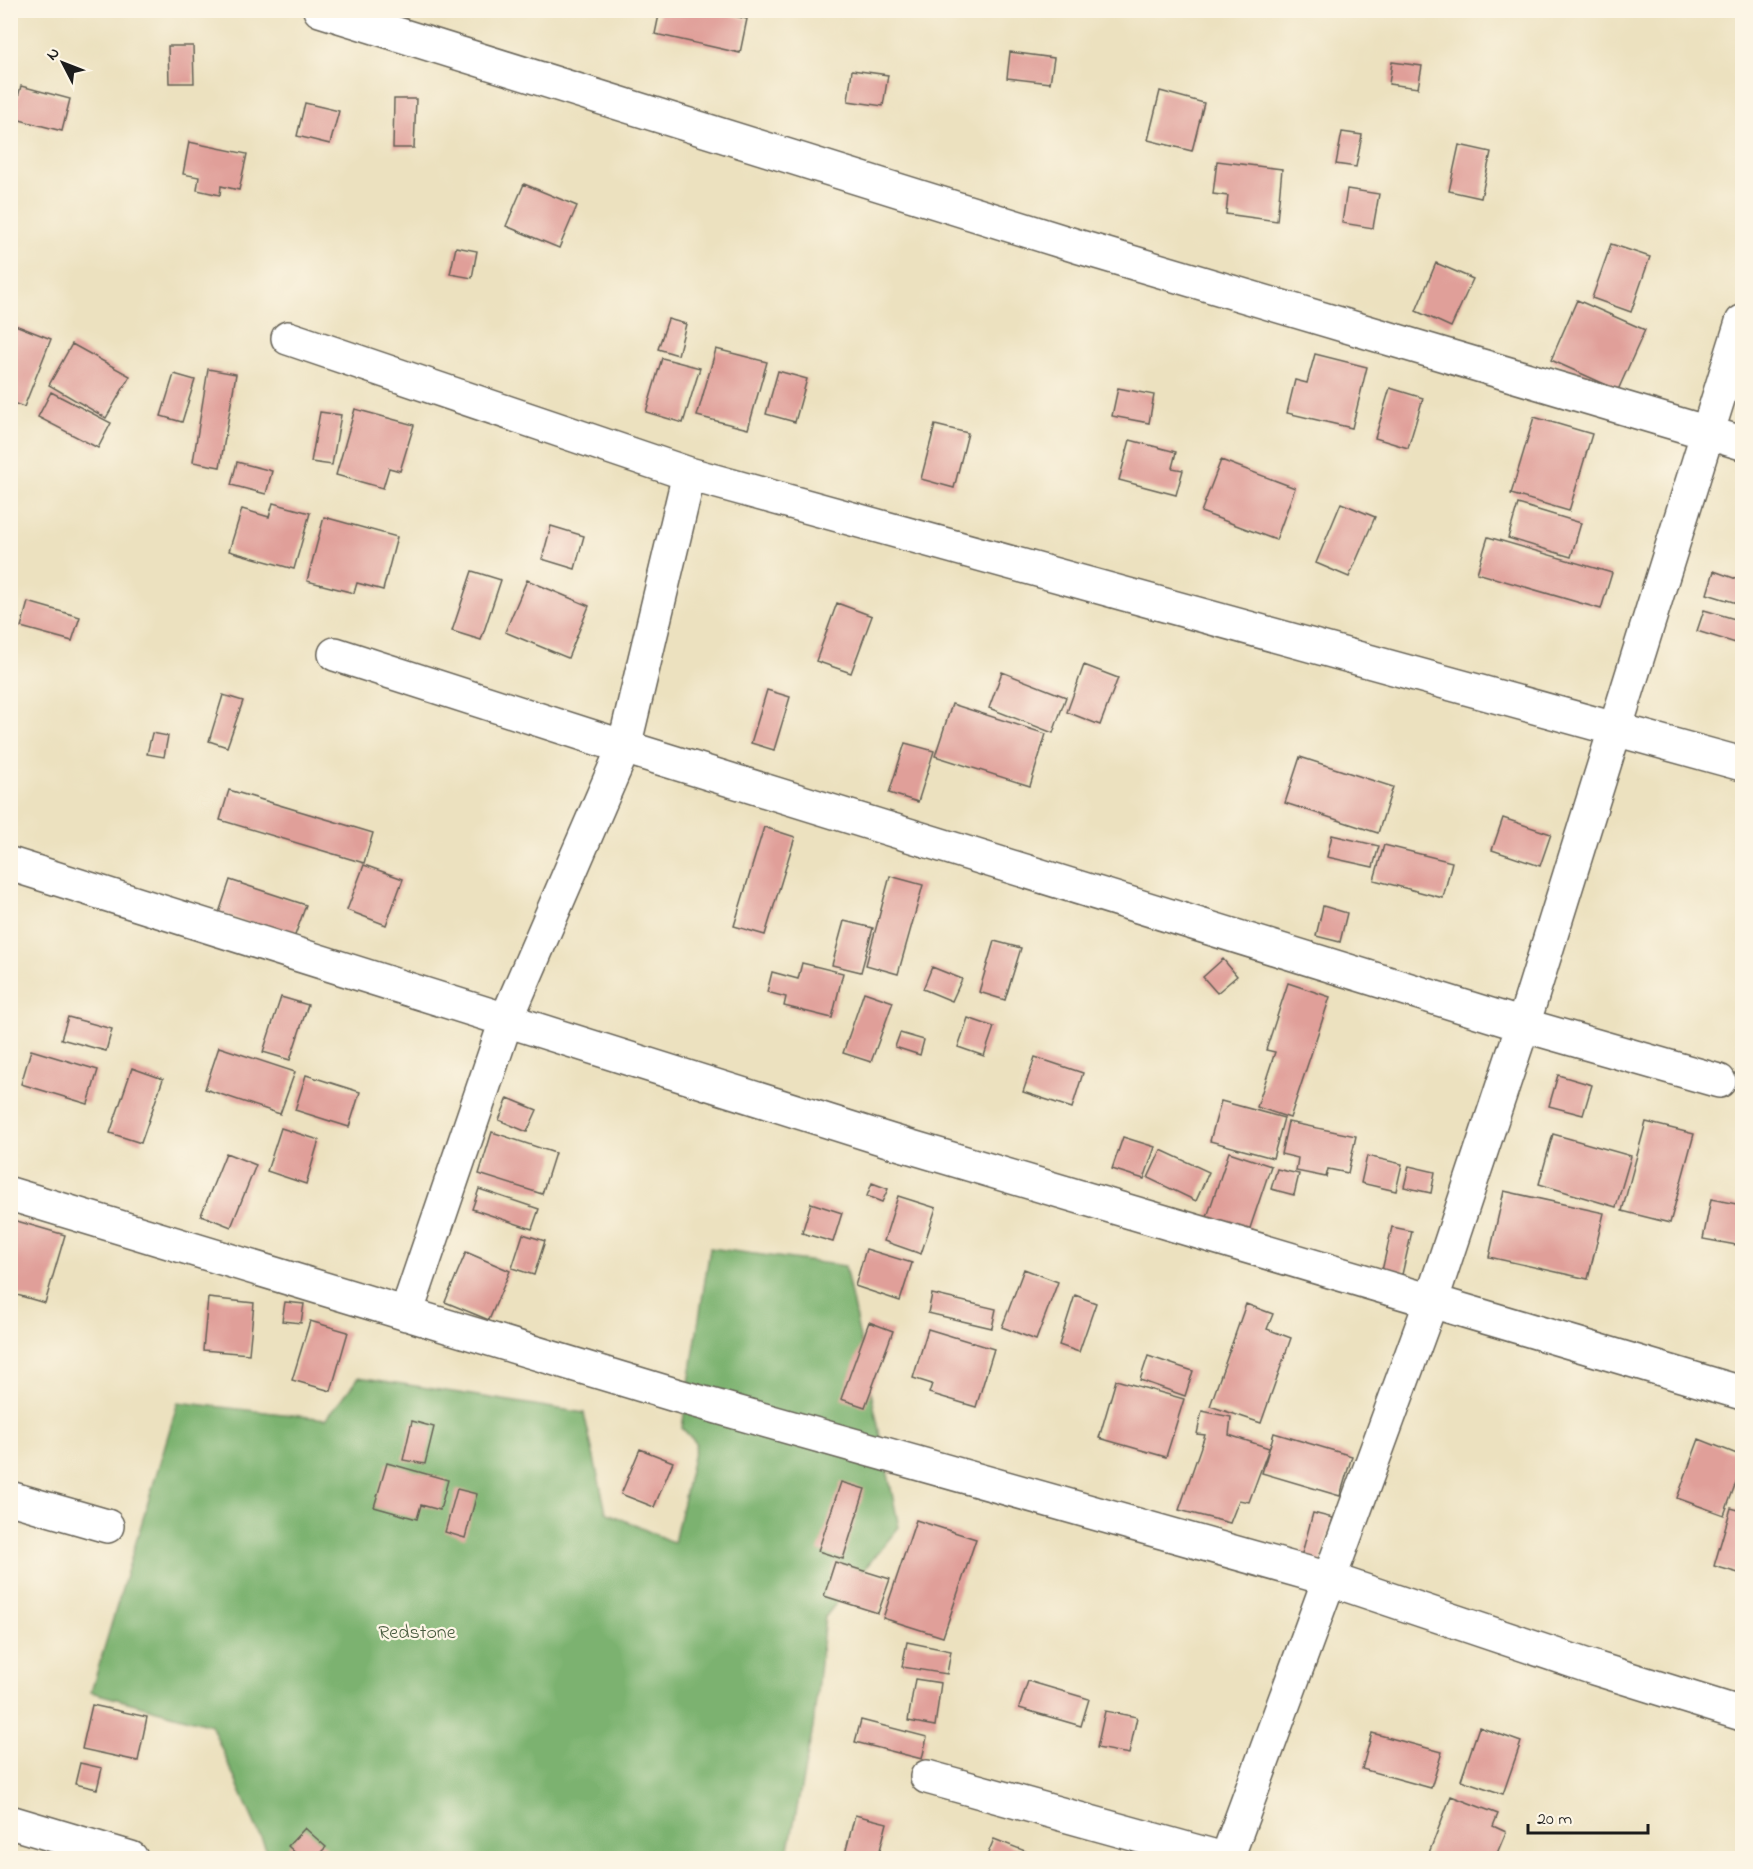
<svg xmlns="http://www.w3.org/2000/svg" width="1753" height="1869" viewBox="0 0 1753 1869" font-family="'Indie Flower',sans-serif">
<rect width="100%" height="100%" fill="#fcf5e5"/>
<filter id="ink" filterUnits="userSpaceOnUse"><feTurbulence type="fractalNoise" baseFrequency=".0167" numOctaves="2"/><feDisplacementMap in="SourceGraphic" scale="12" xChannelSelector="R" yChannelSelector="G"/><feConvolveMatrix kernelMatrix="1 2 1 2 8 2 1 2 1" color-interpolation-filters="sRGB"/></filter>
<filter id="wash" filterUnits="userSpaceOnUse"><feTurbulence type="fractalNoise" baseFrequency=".008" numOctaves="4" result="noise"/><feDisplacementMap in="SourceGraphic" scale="24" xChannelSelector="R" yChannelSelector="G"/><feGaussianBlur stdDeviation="1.35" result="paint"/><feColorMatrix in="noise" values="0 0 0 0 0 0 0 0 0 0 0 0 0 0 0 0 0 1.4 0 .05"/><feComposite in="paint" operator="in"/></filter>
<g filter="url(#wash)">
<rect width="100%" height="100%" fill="#ece1bf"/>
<path fill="#7cb26f" stroke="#4c6746" stroke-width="1.5" d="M 710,1248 L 845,1266 L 899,1527 L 825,1617 L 813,1728 L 787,1858 L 270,1858 L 211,1725 L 91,1692 L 178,1402 L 326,1419 L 359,1377 L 584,1413 L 606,1512 L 674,1543 L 696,1443 L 682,1428 Z"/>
<g id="blocks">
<path fill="#e09f99" d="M 660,10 L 710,10 L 747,19 L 740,53 L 655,34 Z
M 168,46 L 193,46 L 194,83 L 169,83 Z
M 1010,52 L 1054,58 L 1050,83 L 1007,78 Z
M 1392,62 L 1422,66 L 1418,88 L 1389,84 Z
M 852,70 L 888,75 L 883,106 L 848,101 Z
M 21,86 L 70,99 L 62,131 L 12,118 Z
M 1160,91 L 1204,103 L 1192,151 L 1148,140 Z
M 394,99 L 416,99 L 414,148 L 393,148 Z
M 305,103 L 339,111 L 330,144 L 297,136 Z
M 1342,132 L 1362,135 L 1356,167 L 1336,164 Z
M 189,142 L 247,154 L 239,190 L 221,186 L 220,195 L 197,190 L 199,177 L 183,174 Z
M 1459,145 L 1491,152 L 1481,198 L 1449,191 Z
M 1217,161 L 1282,169 L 1277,221 L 1226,214 L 1228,196 L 1213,194 Z
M 524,184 L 577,206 L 559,248 L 506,226 Z
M 1347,189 L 1379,194 L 1373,228 L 1342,223 Z
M 1611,244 L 1650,257 L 1631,312 L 1592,298 Z
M 456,247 L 477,251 L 472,278 L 450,274 Z
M 1436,263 L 1473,279 L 1451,327 L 1416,311 Z
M 1577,300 L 1645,330 L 1618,390 L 1551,360 Z
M 668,319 L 686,324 L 678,355 L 658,349 Z
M 10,323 L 51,339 L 24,407 L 10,402 Z
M 72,344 L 130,376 L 106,418 L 49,385 Z
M 716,349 L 767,362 L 748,429 L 697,416 Z
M 1315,354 L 1367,367 L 1352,428 L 1287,413 L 1295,380 L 1307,383 Z
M 662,358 L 700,368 L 683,423 L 646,412 Z
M 208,369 L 236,374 L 220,467 L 193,462 Z
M 778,371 L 807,379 L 795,422 L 766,414 Z
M 174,374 L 195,380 L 182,422 L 161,416 Z
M 1118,388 L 1154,395 L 1149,423 L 1112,416 Z
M 1390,388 L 1423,398 L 1408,448 L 1375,438 Z
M 51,392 L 111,423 L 98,448 L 38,417 Z
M 355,409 L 414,425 L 400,471 L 389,468 L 383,488 L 336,475 Z
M 320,412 L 341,415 L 332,465 L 311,462 Z
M 1534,417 L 1592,434 L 1569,511 L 1511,494 Z
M 935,425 L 968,433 L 954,488 L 921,479 Z
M 1130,440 L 1176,452 L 1172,468 L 1183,470 L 1176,495 L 1119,480 Z
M 1221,460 L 1295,488 L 1276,540 L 1201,512 Z
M 237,462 L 272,471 L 266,494 L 231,485 Z
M 273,503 L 310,513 L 294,569 L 229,551 L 242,509 L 269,517 Z
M 1341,503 L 1375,517 L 1349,577 L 1316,563 Z
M 1518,504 L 1581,523 L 1571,557 L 1508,538 Z
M 324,517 L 397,537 L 383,590 L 357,583 L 354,593 L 307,581 Z
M 551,526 L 584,536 L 575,569 L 542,559 Z
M 1488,537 L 1612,573 L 1601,609 L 1477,573 Z
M 472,571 L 501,580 L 481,640 L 452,631 Z
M 1714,571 L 1742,581 L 1740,604 L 1707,594 Z
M 527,580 L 589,606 L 568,658 L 505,632 Z
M 28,602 L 80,617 L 72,641 L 21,627 Z
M 837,603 L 872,616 L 851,673 L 816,661 Z
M 1704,610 L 1742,621 L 1742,645 L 1697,631 Z
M 1084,665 L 1118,678 L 1100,725 L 1067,712 Z
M 1002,672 L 1066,697 L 1053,733 L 989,708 Z
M 767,690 L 790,697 L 774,750 L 751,743 Z
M 223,695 L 243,701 L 227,747 L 209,741 Z
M 952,704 L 1046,734 L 1030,786 L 935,756 Z
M 152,733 L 168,736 L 164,757 L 147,754 Z
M 905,743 L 934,751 L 918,802 L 889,793 Z
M 1300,757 L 1393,787 L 1378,833 L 1285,803 Z
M 229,790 L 373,833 L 364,863 L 220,820 Z
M 1503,818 L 1551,834 L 1540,866 L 1492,850 Z
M 764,827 L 795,837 L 765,935 L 734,926 Z
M 1332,835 L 1379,846 L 1373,867 L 1327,857 Z
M 1384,845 L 1452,862 L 1443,898 L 1374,880 Z
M 364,865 L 403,879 L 386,925 L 347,910 Z
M 890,876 L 923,885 L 898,974 L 866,965 Z
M 230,880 L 306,905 L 294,938 L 219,913 Z
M 1323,906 L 1347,913 L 1340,942 L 1316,936 Z
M 844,921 L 873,928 L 861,972 L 832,965 Z
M 994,941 L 1021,948 L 1005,1000 L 979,992 Z
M 1223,959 L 1237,976 L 1217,993 L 1203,977 Z
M 802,963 L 843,973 L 832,1018 L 784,1006 L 786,997 L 767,992 L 772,972 L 798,979 Z
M 932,967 L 962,979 L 952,1001 L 923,989 Z
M 1288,983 L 1330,997 L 1290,1118 L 1257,1107 L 1275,1052 L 1266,1050 Z
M 864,992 L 893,1002 L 871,1062 L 843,1053 Z
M 281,997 L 308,1005 L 290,1060 L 263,1052 Z
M 68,1017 L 112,1029 L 106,1051 L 61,1039 Z
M 968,1018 L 994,1027 L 984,1056 L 958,1047 Z
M 900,1033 L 924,1040 L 920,1055 L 895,1047 Z
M 219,1047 L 295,1072 L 280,1114 L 205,1089 Z
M 31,1050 L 98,1070 L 88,1104 L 21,1084 Z
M 1035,1057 L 1083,1073 L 1072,1108 L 1023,1092 Z
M 132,1068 L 163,1079 L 141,1143 L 110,1133 Z
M 306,1075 L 360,1092 L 349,1127 L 295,1110 Z
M 1558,1075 L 1592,1085 L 1583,1115 L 1549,1106 Z
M 508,1098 L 537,1110 L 527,1132 L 499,1120 Z
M 1221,1101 L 1284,1118 L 1273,1158 L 1210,1141 Z
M 1288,1122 L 1356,1136 L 1348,1173 L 1328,1169 L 1326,1177 L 1296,1171 L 1298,1158 L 1281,1154 Z
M 1646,1122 L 1694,1134 L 1670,1223 L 1622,1211 Z
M 281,1128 L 319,1140 L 306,1184 L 267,1171 Z
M 492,1132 L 555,1153 L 542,1194 L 479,1174 Z
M 1553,1134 L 1631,1156 L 1616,1207 L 1539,1184 Z
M 1123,1137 L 1155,1147 L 1144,1179 L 1112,1169 Z
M 1161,1150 L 1209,1172 L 1196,1201 L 1148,1178 Z
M 1229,1152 L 1271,1166 L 1247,1237 L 1205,1223 Z
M 226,1153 L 256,1165 L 231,1227 L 201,1215 Z
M 1367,1156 L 1402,1164 L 1396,1191 L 1361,1183 Z
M 1409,1166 L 1435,1172 L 1431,1193 L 1404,1187 Z
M 1277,1169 L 1299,1174 L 1294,1195 L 1271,1189 Z
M 872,1183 L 888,1189 L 882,1202 L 867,1196 Z
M 479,1189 L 539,1209 L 532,1229 L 472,1209 Z
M 1504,1191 L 1604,1213 L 1588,1279 L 1489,1257 Z
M 898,1196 L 936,1208 L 921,1254 L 884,1241 Z
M 1711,1199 L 1742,1205 L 1742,1246 L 1703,1239 Z
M 811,1203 L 842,1213 L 833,1242 L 802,1233 Z
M 10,1219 L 65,1235 L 45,1303 L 10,1293 Z
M 1392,1227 L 1412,1231 L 1401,1279 L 1381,1275 Z
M 523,1234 L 545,1241 L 534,1275 L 512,1268 Z
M 866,1249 L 912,1263 L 900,1301 L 855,1286 Z
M 466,1252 L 510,1271 L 489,1320 L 445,1302 Z
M 1024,1269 L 1058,1282 L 1036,1340 L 1002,1327 Z
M 932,1294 L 996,1309 L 992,1328 L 928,1313 Z
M 1075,1295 L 1096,1303 L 1079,1352 L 1059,1345 Z
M 208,1298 L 254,1303 L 249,1354 L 203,1350 Z
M 285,1302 L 304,1304 L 301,1323 L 282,1321 Z
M 1246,1304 L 1273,1314 L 1267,1329 L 1291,1338 L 1261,1423 L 1210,1406 Z
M 310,1321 L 348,1332 L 331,1391 L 292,1380 Z
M 869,1322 L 893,1331 L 865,1407 L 841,1399 Z
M 928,1329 L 994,1349 L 976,1407 L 929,1393 L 932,1384 L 913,1378 Z
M 1148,1356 L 1193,1371 L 1185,1396 L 1140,1380 Z
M 1116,1380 L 1184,1399 L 1166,1457 L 1099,1438 Z
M 1202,1411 L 1231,1417 L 1229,1435 L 1269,1448 L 1249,1502 L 1239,1500 L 1230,1523 L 1179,1510 L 1205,1435 L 1197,1434 Z
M 412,1421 L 434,1427 L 425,1464 L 403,1460 Z
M 1274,1433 L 1352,1456 L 1340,1496 L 1262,1473 Z
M 1699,1439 L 1742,1456 L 1742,1466 L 1724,1515 L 1677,1498 Z
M 640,1449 L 673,1462 L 654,1507 L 621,1494 Z
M 387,1463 L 448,1480 L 440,1510 L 421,1505 L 417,1519 L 374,1507 Z
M 841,1482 L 865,1489 L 843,1559 L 818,1551 Z
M 457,1489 L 477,1494 L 465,1538 L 445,1532 Z
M 1731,1508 L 1742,1511 L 1742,1574 L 1714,1566 Z
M 1313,1513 L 1333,1518 L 1318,1573 L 1298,1568 Z
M 916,1520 L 976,1539 L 943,1637 L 883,1618 Z
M 835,1562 L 890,1579 L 878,1613 L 824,1596 Z
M 907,1642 L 951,1651 L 947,1674 L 902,1667 Z
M 915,1679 L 941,1683 L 935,1726 L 908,1721 Z
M 1028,1681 L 1089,1699 L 1081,1726 L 1019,1708 Z
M 92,1705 L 147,1717 L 138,1761 L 82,1749 Z
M 1105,1711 L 1137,1717 L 1129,1754 L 1097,1748 Z
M 861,1720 L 927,1737 L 922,1759 L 855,1742 Z
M 1479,1727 L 1521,1742 L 1503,1794 L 1461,1780 Z
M 1372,1733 L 1442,1752 L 1431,1788 L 1362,1769 Z
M 80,1763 L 102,1768 L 97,1789 L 75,1784 Z
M 1451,1796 L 1498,1814 L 1493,1826 L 1506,1832 L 1495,1858 L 1427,1858 Z
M 855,1815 L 887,1823 L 878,1858 L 844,1858 Z
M 305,1828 L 326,1847 L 315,1858 L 301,1858 L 288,1846 Z
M 994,1839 L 1043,1858 L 986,1858 Z"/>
</g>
</g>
<g filter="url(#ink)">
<use href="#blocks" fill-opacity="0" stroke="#656155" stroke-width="1.5"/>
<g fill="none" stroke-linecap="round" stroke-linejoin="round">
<g stroke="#656155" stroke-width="36">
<path id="minor" d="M 320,10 L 1080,247 L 1742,443
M 288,338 L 689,474 L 1742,764
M 335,654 L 624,747 L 1523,1025 L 1719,1081
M 10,864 L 891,1141 L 1742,1393
M 10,1194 L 675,1395 L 1329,1579 L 1594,1668 L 1742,1714
M 406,1314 L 507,1018 L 624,747 L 689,474
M 10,1498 L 107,1526
M 927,1777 L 1220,1858
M 10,1822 L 131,1858
M 1227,1858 L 1432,1299 L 1523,1025 L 1742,322"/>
</g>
<use href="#minor" stroke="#fff" stroke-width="33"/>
</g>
</g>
<g text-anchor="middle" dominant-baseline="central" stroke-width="4.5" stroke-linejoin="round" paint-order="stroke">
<g font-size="20" fill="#485b3f" stroke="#fcf5e5">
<text x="417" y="1633">Redstone</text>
</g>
</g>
<rect width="1753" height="1869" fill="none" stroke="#fcf5e5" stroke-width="36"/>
<g transform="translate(63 63) rotate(312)" stroke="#fcf5e5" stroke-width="4.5" paint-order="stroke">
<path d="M0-4.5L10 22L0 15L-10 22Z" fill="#1c1c1c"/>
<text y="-9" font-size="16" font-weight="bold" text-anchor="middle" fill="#1c1c1c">N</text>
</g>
<path d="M1528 1824v9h120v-9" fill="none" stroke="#1c1c1c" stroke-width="3"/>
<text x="1537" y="1824" font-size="18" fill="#1c1c1c" stroke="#fcf5e5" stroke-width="4.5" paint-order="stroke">20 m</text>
</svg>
